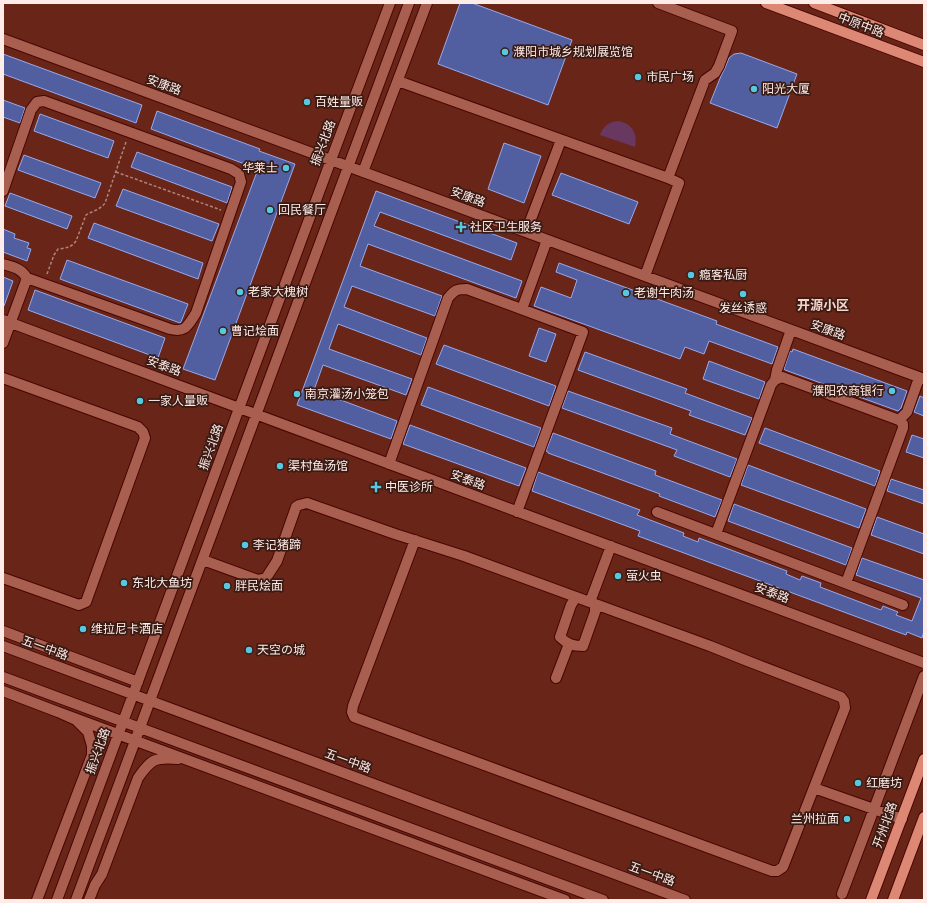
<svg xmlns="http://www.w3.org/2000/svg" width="927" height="903" viewBox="0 0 927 903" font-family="'DM Sans','Noto Sans SC','Noto Sans JP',sans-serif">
<rect width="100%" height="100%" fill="#682518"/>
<path fill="#693861" d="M 618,121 C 632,123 638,134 635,147 L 600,135 C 603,126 609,122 618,121 Z"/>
<path fill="#515fa0" stroke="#98a9ec" d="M 460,3 L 472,3 L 572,40 L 548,105 L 438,64 Z
M 741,53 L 797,74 L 777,128 L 710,103 L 721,76 L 725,68 L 729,58 L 734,54 Z
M 3,54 L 142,105 L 136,123 L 3,74 Z
M 3,100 L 25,108 L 20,123 L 3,117 Z
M 157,111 L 260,149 L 259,151 L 295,164 L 215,380 L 183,369 L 258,169 L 151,129 Z
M 40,114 L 114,141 L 108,158 L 34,131 Z
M 504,143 L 541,156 L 524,203 L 488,189 Z
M 137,152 L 232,187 L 227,203 L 131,167 Z
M 24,155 L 101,183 L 95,198 L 18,170 Z
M 561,173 L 638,202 L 629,224 L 552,195 Z
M 123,189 L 219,224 L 212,241 L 116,206 Z
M 376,191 L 517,243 L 511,260 L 380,212 L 374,226 L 522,281 L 516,298 L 368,244 L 360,266 L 442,296 L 435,316 L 352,286 L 344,307 L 427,338 L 421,355 L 338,324 L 329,349 L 412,379 L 406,395 L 323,365 L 314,390 L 397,421 L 391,439 L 297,405 Z
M 10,193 L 72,216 L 67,229 L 5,206 Z
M 94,223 L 203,263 L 198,279 L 88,238 Z
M 3,229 L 15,234 L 14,238 L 29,243 L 27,248 L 31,249 L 27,261 L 3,252 Z
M 67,260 L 188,304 L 181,322 L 180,323 L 60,279 Z
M 559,263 L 717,321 L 716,324 L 778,347 L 772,364 L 709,341 L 704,354 L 685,347 L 680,359 L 534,306 L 541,287 L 571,298 L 577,280 L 556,272 Z
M 3,277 L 13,281 L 4,306 L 3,306 Z
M 35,290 L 165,338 L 158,358 L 28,310 Z
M 539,328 L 556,334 L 546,362 L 529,356 Z
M 444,345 L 556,386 L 549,406 L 436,364 Z
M 793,349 L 907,391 L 901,408 L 898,411 L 785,370 L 784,369 L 790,351 L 792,352 Z
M 585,352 L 687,389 L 685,393 L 752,418 L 745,435 L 689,415 L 691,411 L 578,370 Z
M 709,361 L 765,382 L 759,399 L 703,379 Z
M 428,387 L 541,428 L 534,447 L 421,405 Z
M 568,391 L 672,428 L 670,434 L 737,459 L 730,477 L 674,456 L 677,450 L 562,408 Z
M 920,396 L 924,398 L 924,416 L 914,412 Z
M 410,425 L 526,468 L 519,486 L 403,444 Z
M 765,428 L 880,471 L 875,486 L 759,443 Z
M 553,433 L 656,471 L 655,475 L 722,500 L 715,517 L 659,496 L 660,494 L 548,453 L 548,452 L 546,451 Z
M 912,435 L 924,439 L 924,458 L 906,452 Z
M 748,465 L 866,509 L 859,528 L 741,485 Z
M 538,472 L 640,510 L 637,515 L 684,533 L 683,536 L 698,542 L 699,538 L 787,571 L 786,574 L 800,580 L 802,576 L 821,583 L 820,587 L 881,610 L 883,606 L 898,612 L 896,615 L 912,621 L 921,598 L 856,575 L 862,558 L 924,580 L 924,631 L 922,638 L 907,632 L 906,635 L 638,536 L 640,531 L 532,491 Z
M 891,479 L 924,490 L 924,504 L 887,491 Z
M 734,504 L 852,548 L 846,565 L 728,521 Z
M 877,517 L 924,534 L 924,554 L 871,535 Z"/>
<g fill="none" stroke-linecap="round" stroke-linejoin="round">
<g stroke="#490600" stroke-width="12">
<path id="minor" d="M 3,39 L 924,379
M 398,81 L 668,178
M 363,172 L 427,3
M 3,191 L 31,110 L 37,102 L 44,101 L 231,169 L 239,174 L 241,182 L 196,313 C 188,325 186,333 170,329 L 27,278 C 21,268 13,267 3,264
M 526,232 L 561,140
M 645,276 L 679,183 L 668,178 L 705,80 L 715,73 L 719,66 L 732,31 L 658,3
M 522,309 L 547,240
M 3,320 L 924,663
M 3,343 L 27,278
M 3,378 L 138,427 L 143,432 L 145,438 L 86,602 L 79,605 L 3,578
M 775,380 L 777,370 L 791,330
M 899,420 L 907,412 L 919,378
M 389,464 L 448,298 C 455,290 456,289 467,289 L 583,332 L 517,512
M 657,512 L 903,605
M 716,534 L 771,385 L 775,380 L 782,377 L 899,420 L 903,424 L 903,428 L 846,583
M 203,560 L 258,580 L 266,578 L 277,561 L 296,507 L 299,505 L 307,503 L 395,534 L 464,556 L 710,646 L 745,660 L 841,697 L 844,701 L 845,708 L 783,867 L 777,871 L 772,871 L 354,717 L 352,712 L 353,706 L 415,540
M 576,597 L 571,605 L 560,637 C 567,644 573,646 583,646 L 595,612 L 595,604
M 590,602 L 611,546
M 3,631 L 138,682
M 3,646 L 685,900
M 3,677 L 603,900
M 556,678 L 569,644
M 3,691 L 58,712 L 76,720 L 88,732 L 92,746 L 92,755 L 37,900
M 58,712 L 565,900
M 814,788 L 902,819
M 842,894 L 924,676
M 57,900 L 331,160 L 390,3
M 76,900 L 409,3
M 89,900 L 95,885 L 102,874 L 138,778 C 151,759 155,757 178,759"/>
</g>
<g stroke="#490600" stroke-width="12">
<path id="major" d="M 766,3 L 924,62
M 814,3 L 924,45
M 871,900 L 924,759
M 893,900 L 924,817"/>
</g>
<path stroke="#b0847c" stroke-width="1.5" stroke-dasharray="3 2" stroke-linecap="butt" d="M 116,172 L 221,210
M 47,274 L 54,255 L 58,249 C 65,248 71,248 76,241 L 86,215 C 92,211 100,210 105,203 L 126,142"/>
<use href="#minor" stroke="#a95f50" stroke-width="10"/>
<use href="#major" stroke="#dd8775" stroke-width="10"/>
</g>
<g fill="#56c9e0" stroke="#391b14" stroke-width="1.5">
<circle cx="505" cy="52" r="4"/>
<circle cx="638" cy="77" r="4"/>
<circle cx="754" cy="89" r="4"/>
<circle cx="307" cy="102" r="4"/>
<circle cx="286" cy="168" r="4"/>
<circle cx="270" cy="210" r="4"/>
<path d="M459 221h4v4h4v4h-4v4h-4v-4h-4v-4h4z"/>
<circle cx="691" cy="275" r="4"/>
<circle cx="240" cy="292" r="4"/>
<circle cx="626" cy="293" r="4"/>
<circle cx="743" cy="294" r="4"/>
<circle cx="223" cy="331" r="4"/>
<circle cx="892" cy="391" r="4"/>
<circle cx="297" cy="394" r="4"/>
<circle cx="140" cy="401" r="4"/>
<circle cx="280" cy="466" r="4"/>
<path d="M374 481h4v4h4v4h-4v4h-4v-4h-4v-4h4z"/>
<circle cx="245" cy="545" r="4"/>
<circle cx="618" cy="576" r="4"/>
<circle cx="124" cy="583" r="4"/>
<circle cx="227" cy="586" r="4"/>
<circle cx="83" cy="629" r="4"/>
<circle cx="249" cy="650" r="4"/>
<circle cx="858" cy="783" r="4"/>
<circle cx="847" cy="819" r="4"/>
</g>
<g text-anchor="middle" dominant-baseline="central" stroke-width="3.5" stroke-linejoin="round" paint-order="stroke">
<g font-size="12" fill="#feece8" stroke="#391b14">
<text transform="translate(861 25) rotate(21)">中原中路</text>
<text transform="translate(164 85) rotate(20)">安康路</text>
<text transform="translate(323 143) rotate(-69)">振兴北路</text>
<text transform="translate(468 197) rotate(20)">安康路</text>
<text transform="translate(828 330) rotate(20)">安康路</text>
<text transform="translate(164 366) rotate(20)">安泰路</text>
<text transform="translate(211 447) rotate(-70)">振兴北路</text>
<text transform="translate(468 480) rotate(20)">安泰路</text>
<text transform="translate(772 593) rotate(20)">安泰路</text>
<text transform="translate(45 648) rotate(20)">五一中路</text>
<text transform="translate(98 751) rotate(-70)">振兴北路</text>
<text transform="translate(348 761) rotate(20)">五一中路</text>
<text transform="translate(885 825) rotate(-70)">开州北路</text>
<text transform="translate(652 874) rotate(20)">五一中路</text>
</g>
<g font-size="12" fill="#feece8" stroke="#391b14" text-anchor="start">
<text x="513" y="52">濮阳市城乡规划展览馆</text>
<text x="646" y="77">市民广场</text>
<text x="762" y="89">阳光大厦</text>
<text x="315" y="102">百姓量贩</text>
<text x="278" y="168" text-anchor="end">华莱士</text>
<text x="278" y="210">回民餐厅</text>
<text x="470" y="227">社区卫生服务</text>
<text x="699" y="275">瘾客私厨</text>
<text x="248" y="292">老家大槐树</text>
<text x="634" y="293">老谢牛肉汤</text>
<text x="743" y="308" text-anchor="middle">发丝诱惑</text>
<text x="231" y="331">曹记烩面</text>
<text x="884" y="391" text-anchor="end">濮阳农商银行</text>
<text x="305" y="394">南京灌汤小笼包</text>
<text x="148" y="401">一家人量贩</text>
<text x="288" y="466">渠村鱼汤馆</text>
<text x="385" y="487">中医诊所</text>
<text x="253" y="545">李记猪蹄</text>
<text x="626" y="576">萤火虫</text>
<text x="132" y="583">东北大鱼坊</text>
<text x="235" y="586">胖民烩面</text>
<text x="91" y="629">维拉尼卡酒店</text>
<text x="257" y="650">天空の城</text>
<text x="866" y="783">红磨坊</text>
<text x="839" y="819" text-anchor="end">兰州拉面</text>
</g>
<g font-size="13" font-weight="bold" fill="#f6d4cc" stroke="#391b14">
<text x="823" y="305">开源小区</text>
</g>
</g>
<rect width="927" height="903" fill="none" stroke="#feece8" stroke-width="8"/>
</svg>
